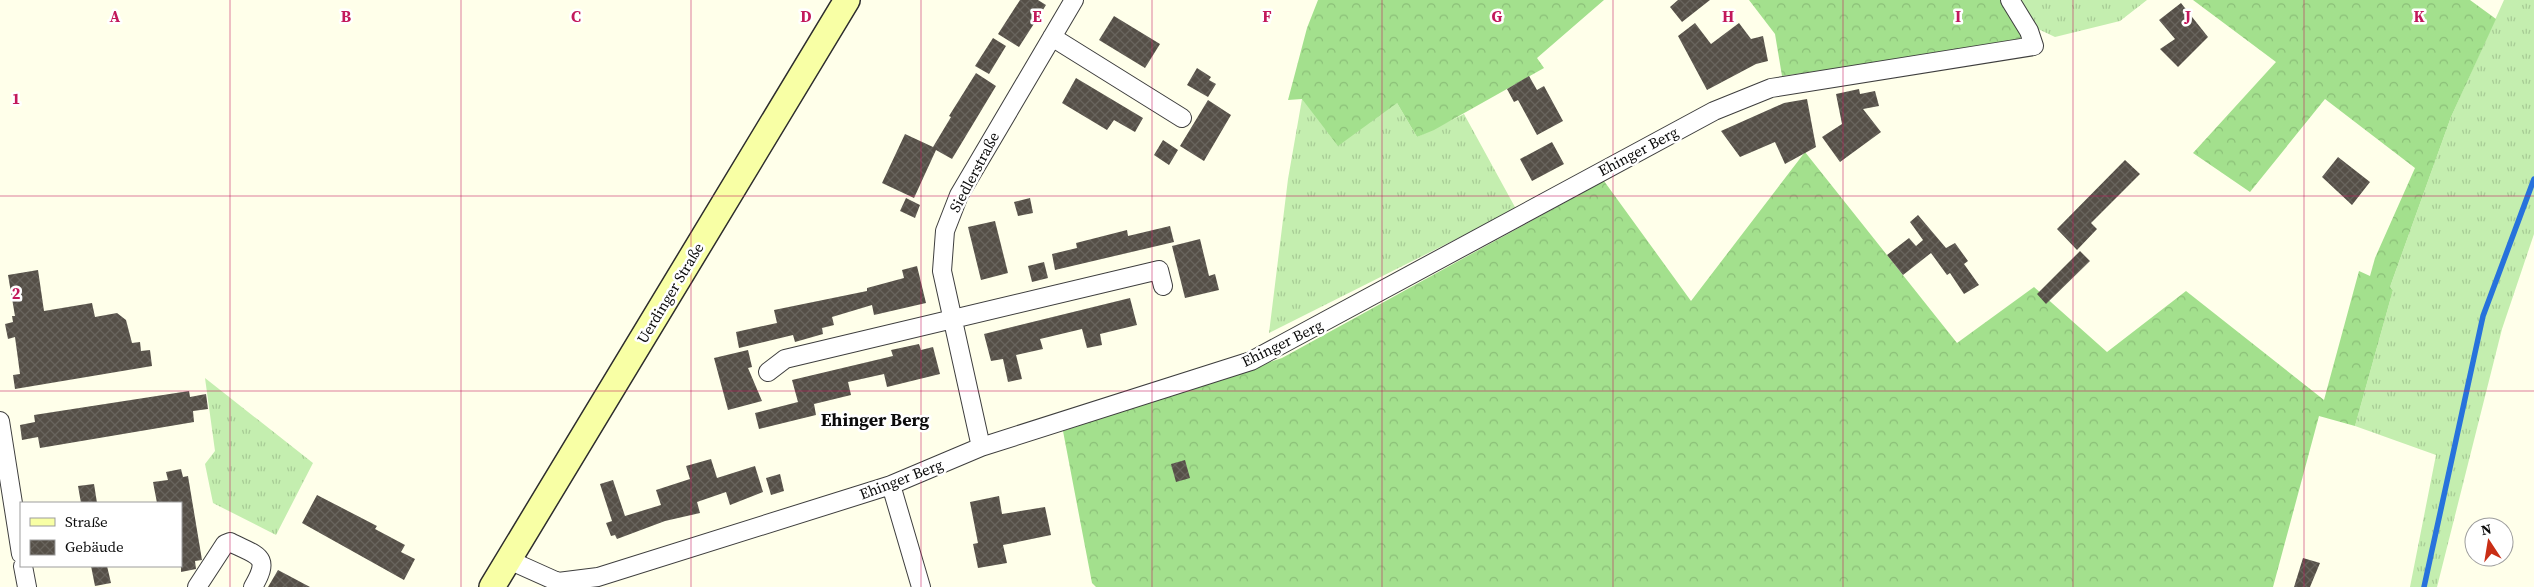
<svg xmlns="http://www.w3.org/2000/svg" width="2534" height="587" viewBox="0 0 2534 587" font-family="'Source Serif 4',serif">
<defs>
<pattern id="grass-tufts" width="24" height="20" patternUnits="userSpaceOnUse" patternTransform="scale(1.25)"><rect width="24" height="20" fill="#c4eeaf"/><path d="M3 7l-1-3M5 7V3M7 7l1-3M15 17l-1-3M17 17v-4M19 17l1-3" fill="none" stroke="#a7cb95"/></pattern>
<pattern id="forest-crowns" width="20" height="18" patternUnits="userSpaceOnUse" patternTransform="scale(1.25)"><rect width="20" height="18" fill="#a3e08d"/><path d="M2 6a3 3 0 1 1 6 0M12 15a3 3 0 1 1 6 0" fill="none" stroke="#8bbf78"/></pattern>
<pattern id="building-cross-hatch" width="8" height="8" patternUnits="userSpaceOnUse" patternTransform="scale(1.25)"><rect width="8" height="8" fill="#554f47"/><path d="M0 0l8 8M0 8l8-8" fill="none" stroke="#68645d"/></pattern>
</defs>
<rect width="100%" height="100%" fill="#ffffea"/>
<path fill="url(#grass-tufts)" d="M 2018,0 L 2147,0 L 2120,21 L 2055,37 L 2036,28 Z
M 2504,0 L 2534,0 L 2534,234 L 2502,329 L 2437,587 L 2410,587 L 2436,455 L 2355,426 L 2393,290 L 2390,287 L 2451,117 Z
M 1302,99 L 1397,103 L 1417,137 L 1464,114 L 1516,209 L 1269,333 L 1288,179 Z
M 205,378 L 313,463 L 276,535 L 213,503 L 205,464 L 215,451 Z"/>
<path fill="url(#forest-crowns)" d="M 1318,0 L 1604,0 L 1537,58 L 1544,68 L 1434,130 L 1417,137 L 1397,103 L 1338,146 L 1302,99 L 1288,100 L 1307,28 Z
M 1749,0 L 2002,0 L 2022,33 L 2019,43 L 1782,76 L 1775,34 Z
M 2193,0 L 2470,0 L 2496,19 L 2451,117 L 2390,287 L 2393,290 L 2355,426 L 2319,416 L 2273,587 L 1096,587 L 1092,583 L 1063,431 L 1282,358 L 1604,181 L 1691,301 L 1805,152 L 1957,343 L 2034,287 L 2107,352 L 2186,291 L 2324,400 L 2359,271 L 2370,276 L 2375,258 L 2415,168 L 2325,99 L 2250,192 L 2193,153 L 2276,62 Z"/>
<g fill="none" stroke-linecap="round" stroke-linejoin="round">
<path stroke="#2772dc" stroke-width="5.5" d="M 2424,587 L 2483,316 L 2534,179"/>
</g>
<path fill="url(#building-cross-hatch)" d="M 1020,0 L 1038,0 L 1046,5 L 1019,47 L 998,34 Z
M 1678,0 L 1710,0 L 1682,22 L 1670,7 Z
M 2181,3 L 2208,37 L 2178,67 L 2160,49 L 2175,39 L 2159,20 Z
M 1114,16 L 1160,44 L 1145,68 L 1099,40 Z
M 1695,23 L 1711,44 L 1739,23 L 1751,39 L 1763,36 L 1768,61 L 1756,64 L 1707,90 L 1678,36 Z
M 993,38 L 1006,46 L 989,74 L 975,66 Z
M 1197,68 L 1211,77 L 1209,80 L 1216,84 L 1208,97 L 1187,85 Z
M 976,73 L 996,86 L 952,159 L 936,150 L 914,198 L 882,183 L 905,134 L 933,147 L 951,117 L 949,116 Z
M 1529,76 L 1537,90 L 1544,86 L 1563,121 L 1537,135 L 1518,100 L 1514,102 L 1507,89 Z
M 1076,78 L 1143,118 L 1135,132 L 1114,120 L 1107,130 L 1062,103 Z
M 1859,89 L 1860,94 L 1875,91 L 1879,106 L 1863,109 L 1881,132 L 1840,162 L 1822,137 L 1842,124 L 1836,94 Z
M 1807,99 L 1816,147 L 1785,164 L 1775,142 L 1740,157 L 1721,131 L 1784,103 Z
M 1208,100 L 1231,115 L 1204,161 L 1180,146 Z
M 1163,140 L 1178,150 L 1169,165 L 1154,155 Z
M 1552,142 L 1564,164 L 1532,181 L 1520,159 Z
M 2338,157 L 2370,182 L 2352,205 L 2322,177 Z
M 2125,160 L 2140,174 L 2091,223 L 2097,229 L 2077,250 L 2057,229 Z
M 906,198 L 920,205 L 915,218 L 900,211 Z
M 1030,198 L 1033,213 L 1018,216 L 1014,202 Z
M 1918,215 L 1946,248 L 1955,243 L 1968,261 L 1964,264 L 1979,285 L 1964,294 L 1950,273 L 1947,275 L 1931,253 L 1903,275 L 1887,255 L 1909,238 L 1916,246 L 1923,240 L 1910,222 Z
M 995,221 L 1008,273 L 981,280 L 968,227 Z
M 1170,226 L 1174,242 L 1055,270 L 1052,254 L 1077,248 L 1076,243 L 1127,230 L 1128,236 Z
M 1200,239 L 1209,276 L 1215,274 L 1219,290 L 1185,298 L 1172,246 Z
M 2080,251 L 2090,261 L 2046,304 L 2037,294 Z
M 1044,262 L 1048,278 L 1032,282 L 1028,266 Z
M 917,266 L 926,303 L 874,315 L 872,305 L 832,317 L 834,325 L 822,328 L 823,334 L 795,342 L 793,335 L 739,348 L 736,332 L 777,323 L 774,310 L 867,291 L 867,288 L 904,278 L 902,270 Z
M 38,270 L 44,311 L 92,303 L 95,317 L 117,313 L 126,320 L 132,343 L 140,342 L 141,351 L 150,350 L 152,366 L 15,389 L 13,375 L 20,374 L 15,337 L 8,339 L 5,324 L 13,322 L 12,316 L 15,316 L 8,275 Z
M 1130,298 L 1137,325 L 1100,334 L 1102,345 L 1087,348 L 1082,329 L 1040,339 L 1043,349 L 1016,355 L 1022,379 L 1008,382 L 1003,359 L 991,361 L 984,334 Z
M 919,344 L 921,350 L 933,347 L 940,374 L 887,387 L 884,374 L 848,382 L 851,395 L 814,404 L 816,415 L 759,429 L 755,413 L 798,402 L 792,380 L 893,356 L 891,350 Z
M 748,350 L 752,367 L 748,368 L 762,401 L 728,410 L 714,358 Z
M 189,391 L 190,397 L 206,394 L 208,409 L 193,411 L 194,422 L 40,448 L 38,437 L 22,440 L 20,425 L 35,422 L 34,415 Z
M 711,459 L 717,478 L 755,466 L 763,492 L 730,505 L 726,492 L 697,502 L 700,513 L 665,521 L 617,539 L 615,535 L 611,536 L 606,523 L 612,521 L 600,484 L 613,480 L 625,516 L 661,505 L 656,490 L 690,479 L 686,466 Z
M 1185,460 L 1190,478 L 1176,482 L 1171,464 Z
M 181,469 L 183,477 L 188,476 L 202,560 L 195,561 L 196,569 L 181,572 L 181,503 L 157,503 L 153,482 L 168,480 L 166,472 Z
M 780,474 L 784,491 L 771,495 L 766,478 Z
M 94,484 L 97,503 L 81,503 L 78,486 Z
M 317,495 L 377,526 L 375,529 L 405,545 L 401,552 L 415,559 L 404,580 L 302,523 Z
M 999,496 L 1002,514 L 1045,507 L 1051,535 L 1003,545 L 1007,563 L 978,568 L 973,544 L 978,543 L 970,502 Z
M 2303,558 L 2320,563 L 2310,587 L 2294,587 Z
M 91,566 L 107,566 L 111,583 L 95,586 Z
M 278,570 L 310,587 L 268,587 Z"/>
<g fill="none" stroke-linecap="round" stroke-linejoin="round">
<g stroke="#3e3e3e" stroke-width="20">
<path id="street" d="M 1052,37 L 1182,118
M 768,372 L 785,359 L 1159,270 L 1163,286
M 0,421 L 21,554
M 981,447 L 942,271 L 945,231 L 959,195 L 1074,0
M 891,485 L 921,587
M 509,560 L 558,582 L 598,577 L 891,485 L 981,447 L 1251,361 L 1714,111 L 1771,88 L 2034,46 L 2029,31 L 2010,0
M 23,566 L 27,587
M 197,587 L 225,544 L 230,542 C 257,556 272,555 253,587"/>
</g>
<g stroke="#2d2d2d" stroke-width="28">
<path id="secondary" d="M 492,587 L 847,0"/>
</g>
<use href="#street" stroke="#fff" stroke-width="18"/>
<use href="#secondary" stroke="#f8ffa5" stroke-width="25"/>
</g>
<path fill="none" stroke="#c2185b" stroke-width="1" stroke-opacity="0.55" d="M 230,0 L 230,587M 461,0 L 461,587M 691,0 L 691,587M 921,0 L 921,587M 1152,0 L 1152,587M 1382,0 L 1382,587M 1613,0 L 1613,587M 1843,0 L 1843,587M 2073,0 L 2073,587M 2304,0 L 2304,587M 0,196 L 2534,196M 0,391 L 2534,391"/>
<g text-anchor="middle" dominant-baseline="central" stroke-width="5" stroke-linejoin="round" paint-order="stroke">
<g font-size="15" fill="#0b0b0b" stroke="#fff">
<text transform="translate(1638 151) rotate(-28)">Ehinger Berg</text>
<text transform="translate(974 172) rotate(-62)">Siedlerstraße</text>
<text transform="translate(670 293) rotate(-59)">Uerdinger Straße</text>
<text transform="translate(1282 343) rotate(-26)">Ehinger Berg</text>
<text transform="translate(901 479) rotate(-21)">Ehinger Berg</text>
</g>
<g font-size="18" font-weight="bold" fill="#0b0b0b" stroke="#fff">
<text x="875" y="419">Ehinger Berg</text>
</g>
</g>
<g font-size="16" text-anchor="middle" font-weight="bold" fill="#c2185b" stroke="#fff" stroke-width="5" stroke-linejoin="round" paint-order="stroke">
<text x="115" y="22">A</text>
<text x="346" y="22">B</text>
<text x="576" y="22">C</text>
<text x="806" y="22">D</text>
<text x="1037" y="22">E</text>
<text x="1267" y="22">F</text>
<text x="1497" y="22">G</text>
<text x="1728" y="22">H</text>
<text x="1958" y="22">I</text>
<text x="2188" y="22">J</text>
<text x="2419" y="22">K</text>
<text x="16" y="104">1</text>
<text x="16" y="299">2</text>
</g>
<rect x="20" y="502" width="162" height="65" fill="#ffffff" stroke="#9d9d9d"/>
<rect x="30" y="518" width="25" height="8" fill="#f8ffa5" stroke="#9d9d9d"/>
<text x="65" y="527" font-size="15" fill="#0b0b0b">Straße</text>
<rect x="30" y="540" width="25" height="15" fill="url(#building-cross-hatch)" stroke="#9d9d9d"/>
<text x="65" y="552" font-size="15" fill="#0b0b0b">Gebäude</text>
<g transform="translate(2489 542) rotate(348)"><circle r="24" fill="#ffffff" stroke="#9d9d9d"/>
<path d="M0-4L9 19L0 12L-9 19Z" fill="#c92e15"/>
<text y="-8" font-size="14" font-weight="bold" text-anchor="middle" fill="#0b0b0b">N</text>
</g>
</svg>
